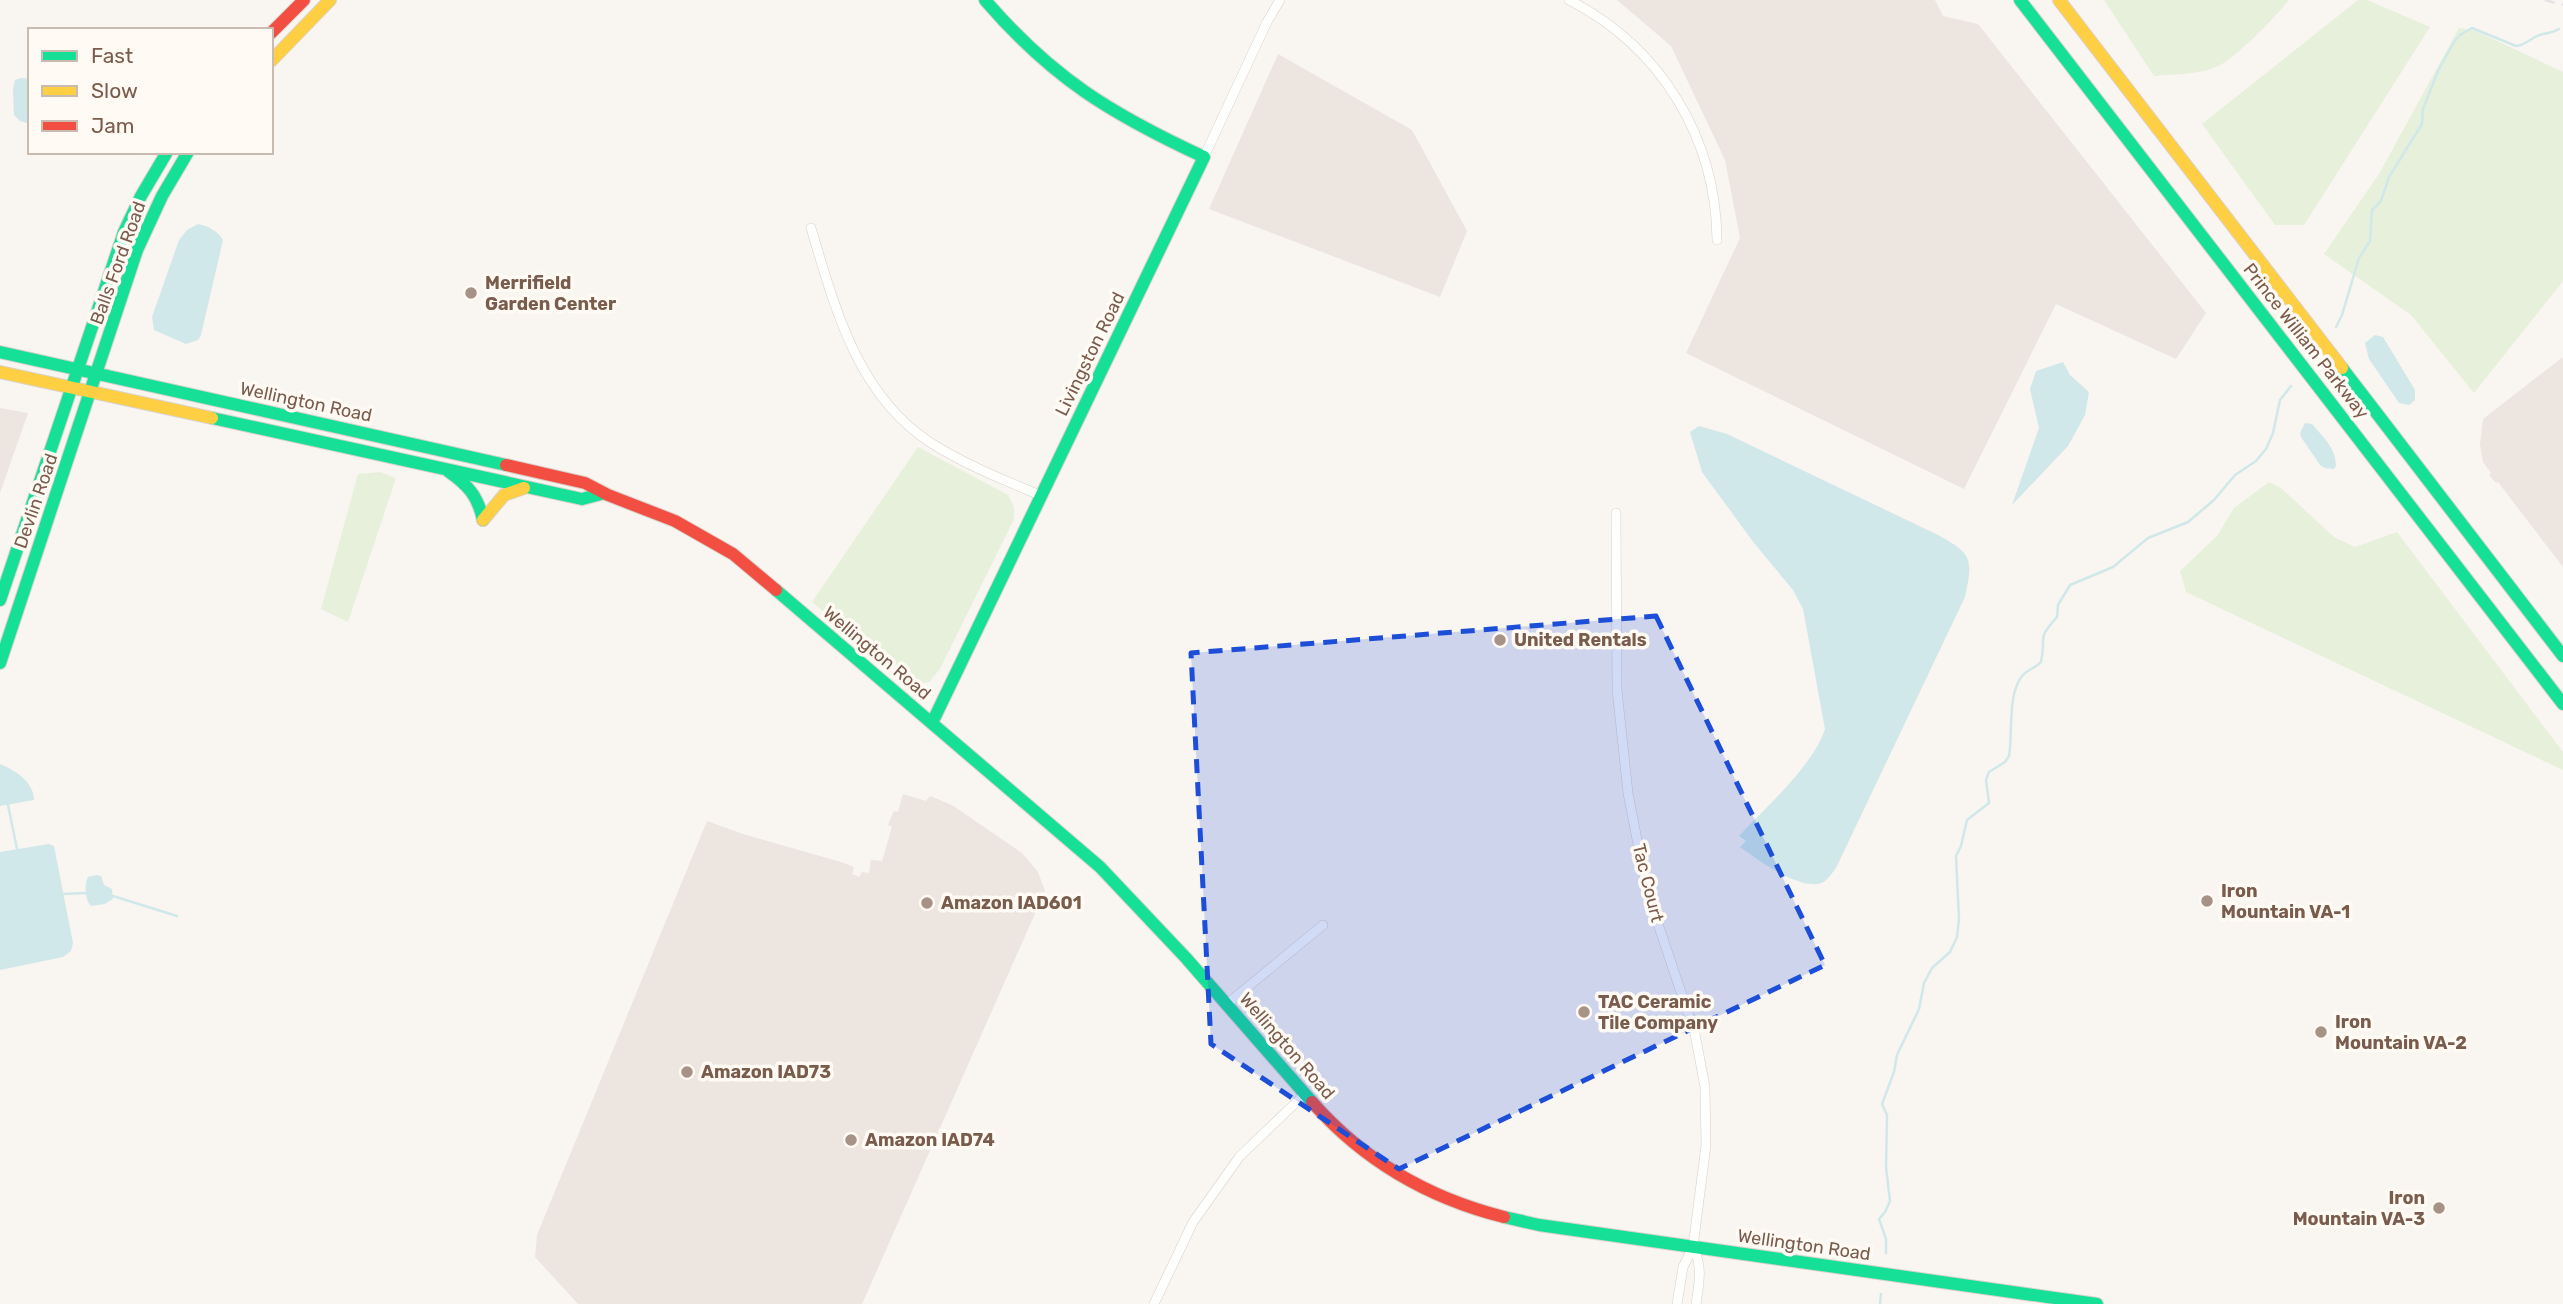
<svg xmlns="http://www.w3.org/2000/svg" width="2563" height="1304" viewBox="0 0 2563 1304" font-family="Rubik,sans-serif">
<rect width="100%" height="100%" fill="#f9f5f0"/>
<path fill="#ede5e0" d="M 1617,0 L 1935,0 L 1943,16 L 1978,24 L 2206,313 L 2176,359 L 2056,304 L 1964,489 L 1686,353 L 1740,238 L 1725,160 L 1671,46 Z
M 1278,54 L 1412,130 L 1467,231 L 1440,297 L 1209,209 Z
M 2563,357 L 2563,567 L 2498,482 L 2496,483 L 2489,475 L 2491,473 L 2483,462 L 2480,445 L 2483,419 Z
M 0,408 L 28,413 L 0,493 Z
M 903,794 L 926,801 L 930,796 L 952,805 L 1022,853 L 1038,872 L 1045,891 L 862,1304 L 578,1304 L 535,1257 L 537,1235 L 707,821 L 743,834 L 841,862 L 854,867 L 852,874 L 859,877 L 862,872 L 869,873 L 871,860 L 882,861 L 892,827 L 888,825 L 894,811 L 898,812 Z"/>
<path fill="#e7f0db" d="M 2104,0 L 2289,0 C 2277,15 2237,57 2220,65 C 2202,75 2174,74 2154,76 Z
M 2358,0 L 2367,0 L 2430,27 L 2304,225 L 2275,225 L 2202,124 Z
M 2459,28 L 2476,31 L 2563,72 L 2563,281 L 2474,393 L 2411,315 L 2324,254 L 2379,174 Z
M 918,447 L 1008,495 L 1014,507 L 1014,519 L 940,669 L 929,682 L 917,684 L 902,677 L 812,602 Z
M 380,472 L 396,478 L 348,622 L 321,609 L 358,474 Z
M 2269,482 L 2281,488 L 2334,537 L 2355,547 L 2397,532 L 2563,752 L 2563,770 L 2186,592 L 2180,571 L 2217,536 L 2234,508 Z"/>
<path fill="#d0e8ea" d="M 21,78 L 30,79 L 30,124 L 20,121 L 14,115 L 13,90 L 15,80 Z
M 198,224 C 208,226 218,231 223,240 L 201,335 L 198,340 L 186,344 L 154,330 L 152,317 L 179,240 L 187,230 Z
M 2375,335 L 2383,337 L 2415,390 L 2415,400 L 2409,405 L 2399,403 L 2369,359 L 2365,343 Z
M 2063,362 L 2070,375 L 2089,392 L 2085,415 L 2068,446 L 2012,505 L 2039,428 L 2030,389 L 2036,371 Z
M 2305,423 L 2312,424 C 2323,437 2336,448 2336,466 L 2334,469 L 2325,468 L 2320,465 L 2301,437 L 2300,433 Z
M 1699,426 L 1727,434 L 1938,535 C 1973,554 1973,559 1965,597 L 1836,868 C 1833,872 1829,878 1825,881 C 1804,895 1757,859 1740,847 L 1746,841 L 1739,836 C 1766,807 1813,766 1825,729 L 1803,609 L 1793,590 L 1754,543 L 1702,472 L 1690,432 Z
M 0,764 C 15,770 34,782 34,800 L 0,806 Z
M 49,844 L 54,846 L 73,943 L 71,951 L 63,957 L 0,970 L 0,852 Z
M 96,875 L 101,876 L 104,885 L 112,889 L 113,899 L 105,904 L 91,906 C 85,900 84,885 88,877 Z"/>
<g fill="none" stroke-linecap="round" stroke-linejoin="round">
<path stroke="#d0e8ea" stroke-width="2.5" d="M 2336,327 L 2342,315 L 2359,258 L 2370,241 L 2372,210 L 2381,201 L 2389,177 L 2422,124 L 2423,109 L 2438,71 L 2454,42 L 2460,35 L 2472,28 L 2516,46 C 2526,45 2533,36 2543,34 C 2550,32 2553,33 2559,29
M 8,805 L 17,849
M 63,894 L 86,893
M 113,896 L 177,916
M 1886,1253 L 1886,1239 L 1879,1219 L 1885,1212 L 1890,1201 L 1886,1167 L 1887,1115 L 1882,1104 L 1894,1072 L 1897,1055 L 1919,1009 L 1924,983 L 1932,968 L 1950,952 L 1957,937 L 1959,919 L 1956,856 L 1961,846 L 1967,820 L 1989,803 L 1986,780 L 1989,772 L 2005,762 L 2009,756 C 2013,734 2007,692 2023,675 C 2028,669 2036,668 2041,662 C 2047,634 2035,642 2057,617 L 2058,605 L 2070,585 L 2113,567 L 2148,538 L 2188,522 L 2214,500 L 2235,475 L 2256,461 L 2266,449 L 2273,433 L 2280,400 L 2291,386
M 1880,1304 L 1881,1294"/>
<g stroke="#d7d1cb" stroke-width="10">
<path id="street" d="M 1569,0 C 1661,47 1716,138 1717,240
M 1204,157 L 1267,22 L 1280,0
M 811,228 C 835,308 857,395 931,443 C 966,465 1004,480 1042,496
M 1616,513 L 1617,690 L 1628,793 L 1647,891 L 1695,1034 L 1705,1087 L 1706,1145 L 1693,1247 L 1683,1267 L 1677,1304
M 1227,1004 L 1323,925
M 1693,1247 C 1703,1266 1699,1283 1696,1304
M 1154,1304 L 1193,1222 L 1240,1156 L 1305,1094"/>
</g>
<g stroke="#d9d2cb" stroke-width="14">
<path id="fast" d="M 2020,0 L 2563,704
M 0,352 L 506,465
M 2342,368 L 2563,656
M 212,418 L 582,499 L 601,494
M 448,471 C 468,485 478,496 483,520
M 776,590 L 1100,867 L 1186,958 L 1312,1102
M 0,600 L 124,232 L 141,196 L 167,152
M 0,663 L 137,250 L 162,196 L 188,152
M 932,723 L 1204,157 C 1111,114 1052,78 985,0
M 1504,1217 L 1539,1225 L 2097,1304"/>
</g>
<g stroke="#d9d2cb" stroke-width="14">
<path id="slow" d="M 2059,0 L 2342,368
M 271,61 L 330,0
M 0,372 L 212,418
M 483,520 L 504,495 L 524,488"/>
</g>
<g stroke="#d9d2cb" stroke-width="14">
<path id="jam" d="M 271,33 L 304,0
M 506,465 L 585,483 L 608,495 L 675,521 L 733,554 L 776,590
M 1312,1102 C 1364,1161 1428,1198 1504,1217"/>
</g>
<use href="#street" stroke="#fefefd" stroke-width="9"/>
<use href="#fast" stroke="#16e098" stroke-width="12"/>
<use href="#slow" stroke="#ffcf43" stroke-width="12"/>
<use href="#jam" stroke="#f24e42" stroke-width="12"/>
<path stroke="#e6e3e7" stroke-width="2.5" stroke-dasharray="10 7" stroke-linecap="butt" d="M 2545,0 L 2563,5"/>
</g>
<path fill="#1d4ed8" fill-opacity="0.2" stroke="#1d4ed8" stroke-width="5" stroke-dasharray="14 9" stroke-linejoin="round" d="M 1656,616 L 1825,965 L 1399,1169 L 1211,1044 L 1191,653 Z"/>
<g fill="#a69286" stroke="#fffaf3" stroke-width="2.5">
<circle cx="471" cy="293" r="7"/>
<circle cx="1500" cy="640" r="7"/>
<circle cx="2207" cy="901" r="7"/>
<circle cx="927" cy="903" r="7"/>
<circle cx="1584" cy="1012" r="7"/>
<circle cx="2321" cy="1032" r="7"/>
<circle cx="687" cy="1072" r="7"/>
<circle cx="851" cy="1140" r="7"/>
<circle cx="2439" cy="1208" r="7"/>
</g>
<g text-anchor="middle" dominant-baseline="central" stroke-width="7" stroke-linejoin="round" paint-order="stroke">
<g font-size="18" fill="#7a5c4d" stroke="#fffaf3">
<text transform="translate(118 263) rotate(-70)">Balls Ford Road</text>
<text transform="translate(2306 341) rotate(52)">Prince William Parkway</text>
<text transform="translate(1090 354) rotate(-64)">Livingston Road</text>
<text transform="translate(306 402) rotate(12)">Wellington Road</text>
<text transform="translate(36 501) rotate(-71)">Devlin Road</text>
<text transform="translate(877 653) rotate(40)">Wellington Road</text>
<text transform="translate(1648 883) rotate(76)">Tac Court</text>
<text transform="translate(1287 1046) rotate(49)">Wellington Road</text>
<text transform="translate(1804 1245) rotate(8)">Wellington Road</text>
</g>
<g font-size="18" font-weight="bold" fill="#7a5c4d" stroke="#fffaf3" text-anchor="start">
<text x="485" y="283">Merrifield<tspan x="485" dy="21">Garden Center</tspan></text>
<text x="1514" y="640">United Rentals</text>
<text x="2221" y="891">Iron<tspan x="2221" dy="21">Mountain VA-1</tspan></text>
<text x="941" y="903">Amazon IAD601</text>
<text x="1598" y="1002">TAC Ceramic<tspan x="1598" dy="21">Tile Company</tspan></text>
<text x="2335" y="1022">Iron<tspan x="2335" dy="21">Mountain VA-2</tspan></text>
<text x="701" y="1072">Amazon IAD73</text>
<text x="865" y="1140">Amazon IAD74</text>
<text x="2425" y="1198" text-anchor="end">Iron<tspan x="2425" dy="21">Mountain VA-3</tspan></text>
</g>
</g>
<rect x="28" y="28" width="245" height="126" fill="#fffaf3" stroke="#cabbb1" stroke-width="2"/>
<rect x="42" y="51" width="35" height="10" fill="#16e098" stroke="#cabbb1" stroke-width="2"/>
<text x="91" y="63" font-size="21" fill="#7a5c4d">Fast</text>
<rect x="42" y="86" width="35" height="10" fill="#ffcf43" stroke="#cabbb1" stroke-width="2"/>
<text x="91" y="98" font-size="21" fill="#7a5c4d">Slow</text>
<rect x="42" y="121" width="35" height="10" fill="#f24e42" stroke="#cabbb1" stroke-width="2"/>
<text x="91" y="133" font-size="21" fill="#7a5c4d">Jam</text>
</svg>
